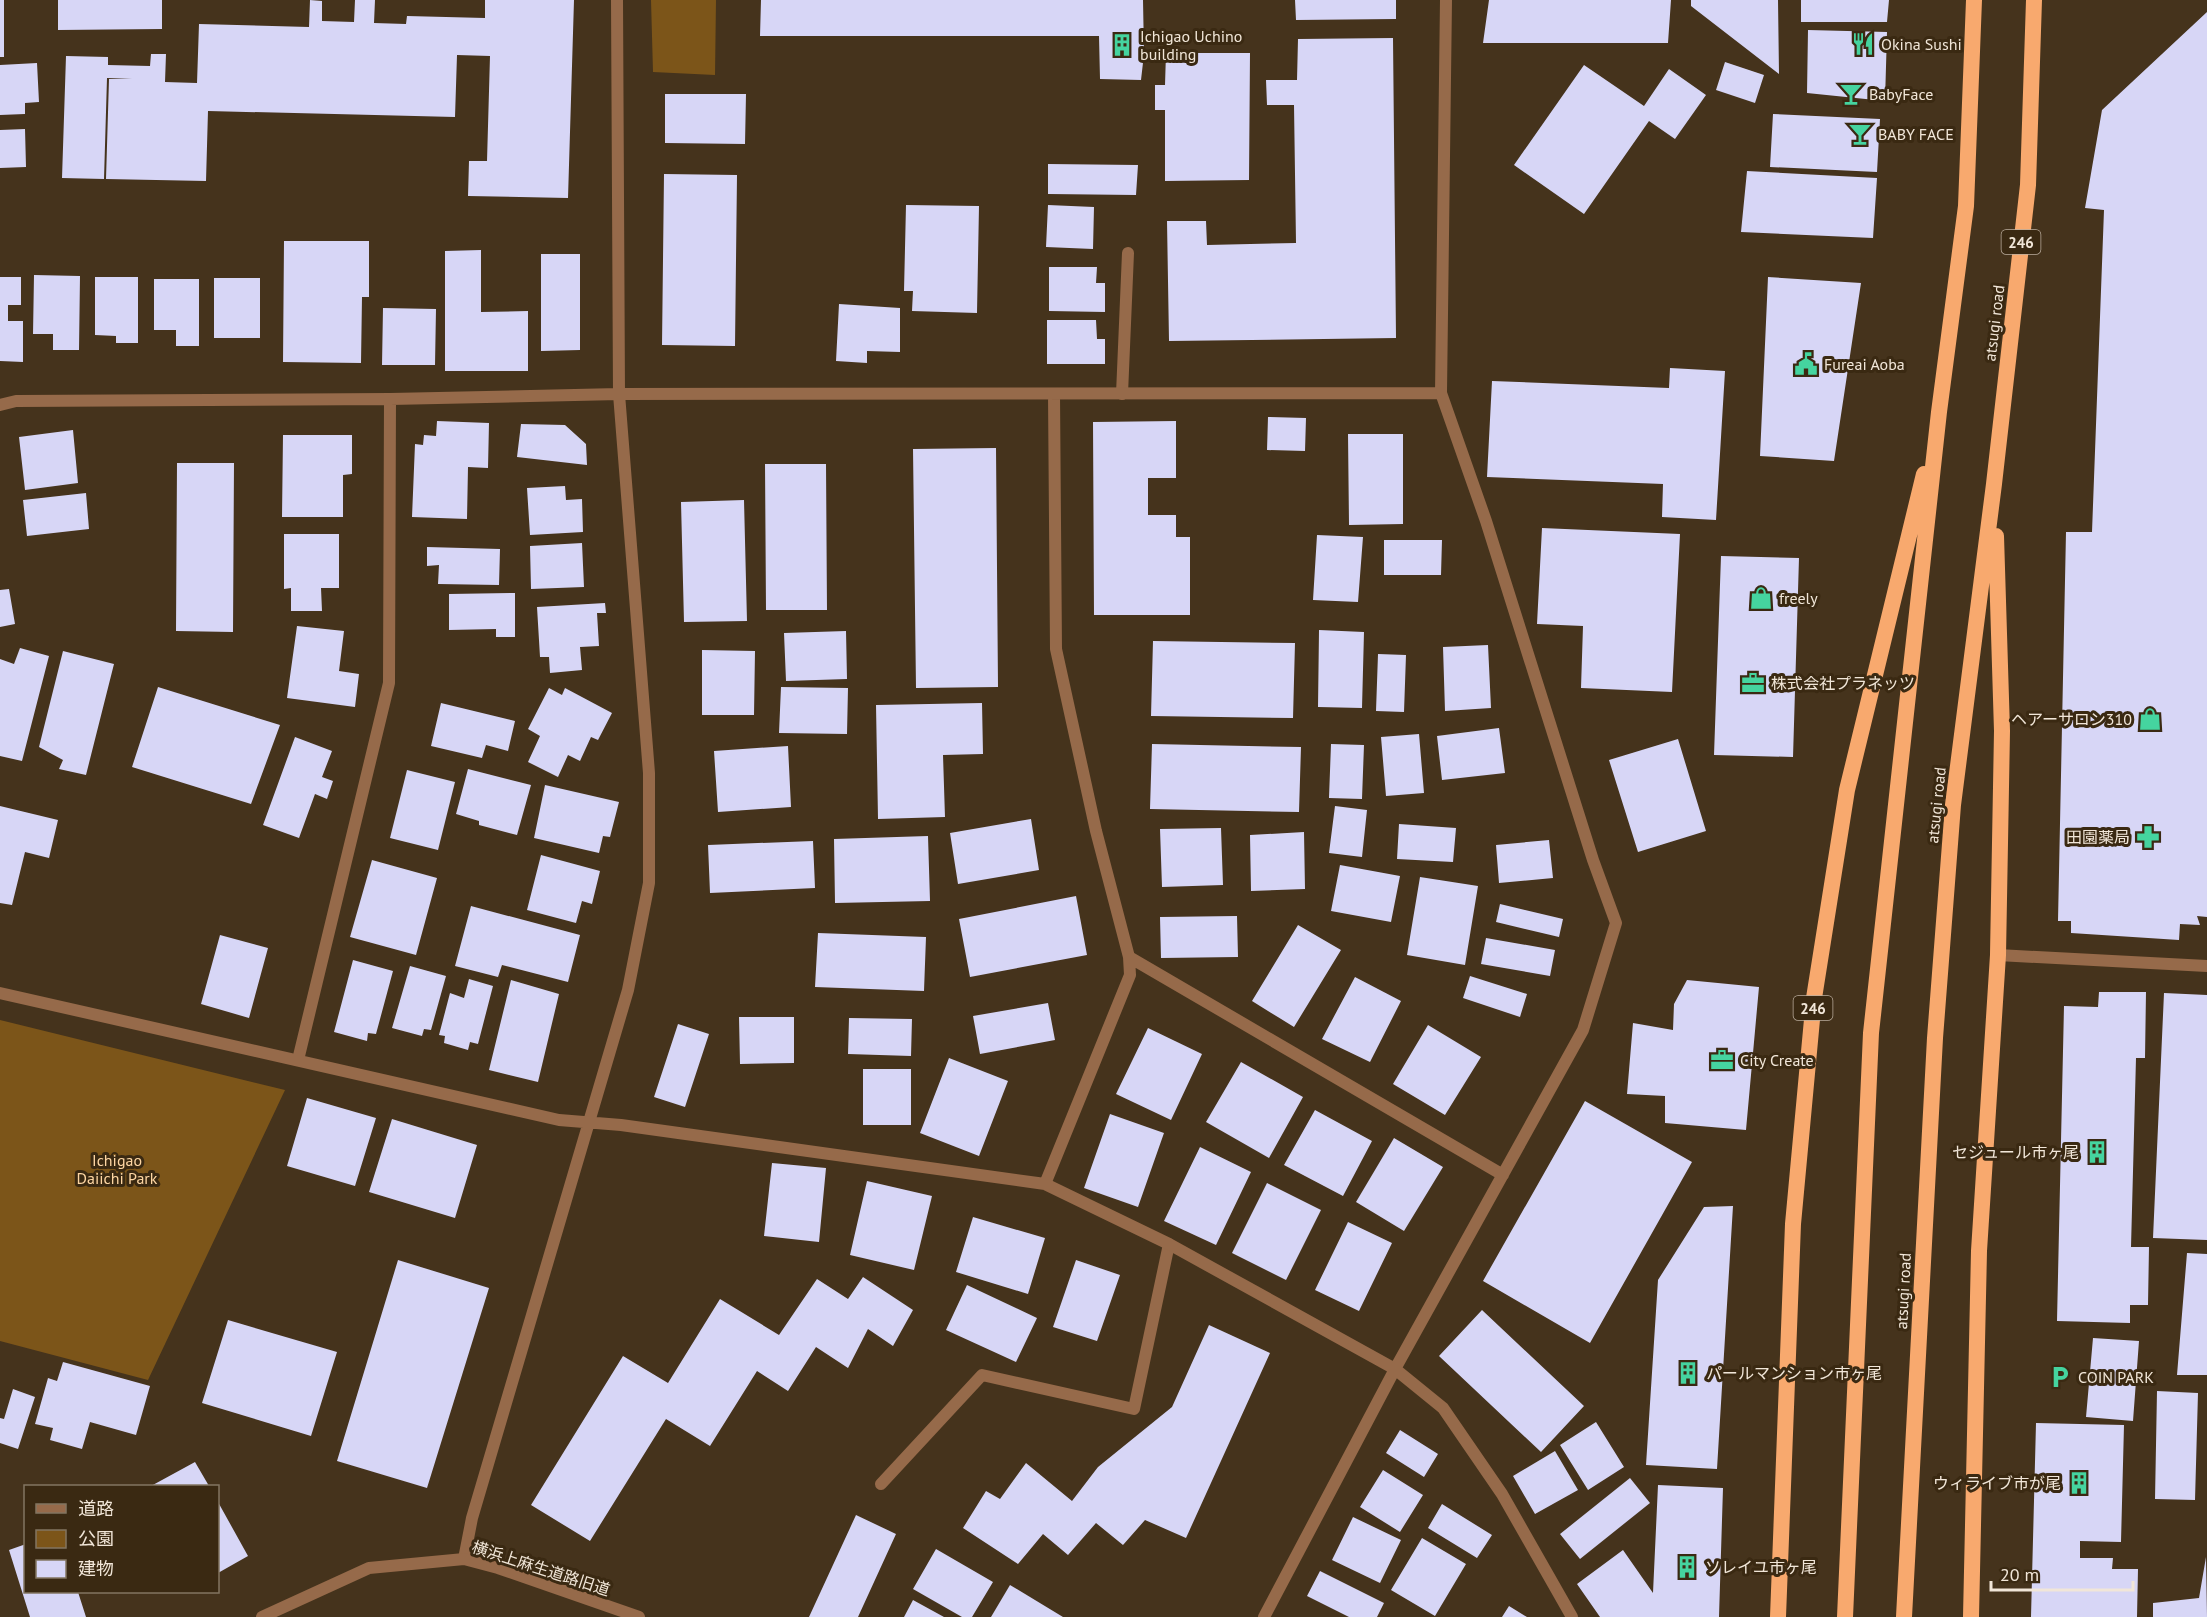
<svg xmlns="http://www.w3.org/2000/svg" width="2207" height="1617" viewBox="0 0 2207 1617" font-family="'PT Sans','Noto Sans JP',sans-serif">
<rect width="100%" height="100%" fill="#45331c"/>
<path fill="#7c5519" d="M 651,0 L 716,0 L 715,75 L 653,72 Z
M 0,1020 L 285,1090 L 148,1380 L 0,1341 Z"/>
<path fill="#d7d6f6" d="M 0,0 L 4,0 L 4,57 L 0,57 Z
M 58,0 L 162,0 L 162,29 L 58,30 Z
M 310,0 L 322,1 L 322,21 L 354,22 L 355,0 L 375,0 L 374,23 L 406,24 L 407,16 L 485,18 L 485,0 L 574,0 L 568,198 L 468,196 L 469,161 L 487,161 L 490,56 L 457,55 L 455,117 L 208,111 L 206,181 L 106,179 L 109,79 L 132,79 L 107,78 L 104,179 L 62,178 L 66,56 L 108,57 L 108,65 L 150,66 L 151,54 L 166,54 L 165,82 L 197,83 L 199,24 L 309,27 Z
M 761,0 L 1143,0 L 1144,54 L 1141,80 L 1100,79 L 1099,36 L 760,36 Z
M 1295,0 L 1396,0 L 1396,19 L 1296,20 Z
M 1489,0 L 1671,0 L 1668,43 L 1483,43 Z
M 1691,0 L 1778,0 L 1779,74 L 1691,6 Z
M 1801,0 L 1889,0 L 1887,22 L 1801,22 Z
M 2207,12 L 2207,917 L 2197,916 L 2200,925 L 2180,924 L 2179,940 L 2071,933 L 2071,921 L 2058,921 L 2066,532 L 2092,532 L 2104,210 L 2085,208 L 2102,110 Z
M 1808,30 L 1887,32 L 1885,101 L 1807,93 Z
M 1393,38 L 1396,338 L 1169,341 L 1167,221 L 1206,221 L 1207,245 L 1296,243 L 1294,105 L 1267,105 L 1266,80 L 1297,80 L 1298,39 Z
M 1166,53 L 1250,53 L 1249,180 L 1165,181 L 1165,110 L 1155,110 L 1155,85 L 1165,85 Z
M 1725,62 L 1764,75 L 1755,103 L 1716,90 Z
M 37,63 L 39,102 L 25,103 L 25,114 L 0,115 L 0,65 Z
M 1584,65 L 1644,106 L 1669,69 L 1706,95 L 1675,139 L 1649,121 L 1584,214 L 1514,165 Z
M 665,94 L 746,94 L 745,144 L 665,143 Z
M 1773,114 L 1880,119 L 1877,172 L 1770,167 Z
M 25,129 L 26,167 L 0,168 L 0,130 Z
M 1048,164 L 1138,165 L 1136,195 L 1048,194 Z
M 1747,171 L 1877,178 L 1873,238 L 1741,232 Z
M 664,174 L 737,175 L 735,346 L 662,345 Z
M 906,205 L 979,206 L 977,313 L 912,311 L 913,291 L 904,291 Z
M 1048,205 L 1094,207 L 1093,249 L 1046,247 Z
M 284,241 L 369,241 L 369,297 L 362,297 L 361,363 L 283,362 Z
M 481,250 L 481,312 L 528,311 L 528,371 L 445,371 L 445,251 Z
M 541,254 L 580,254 L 580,350 L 541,351 Z
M 1049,267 L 1097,267 L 1096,283 L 1105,283 L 1105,312 L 1049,311 Z
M 34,275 L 80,276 L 79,350 L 53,350 L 53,334 L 33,334 Z
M 0,277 L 21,277 L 21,305 L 8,305 L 8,321 L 23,321 L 23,362 L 0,361 Z
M 95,277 L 138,277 L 138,343 L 116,343 L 116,336 L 95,335 Z
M 1768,277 L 1861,283 L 1834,461 L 1760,456 Z
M 214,278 L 260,278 L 260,338 L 214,338 Z
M 154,279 L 199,279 L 199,346 L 176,346 L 176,330 L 154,330 Z
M 839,304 L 900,308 L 900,352 L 867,351 L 867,363 L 836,361 Z
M 383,308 L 436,309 L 435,365 L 382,365 Z
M 1047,320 L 1096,320 L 1097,339 L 1105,339 L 1105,364 L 1047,364 Z
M 1670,368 L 1725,371 L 1716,520 L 1662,517 L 1663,484 L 1487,477 L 1492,381 L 1669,388 Z
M 1268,417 L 1306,418 L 1305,451 L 1267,450 Z
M 437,421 L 489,423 L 488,468 L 468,467 L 467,519 L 412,517 L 415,444 L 423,445 L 424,435 L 436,436 Z
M 1176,421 L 1176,478 L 1148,478 L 1148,515 L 1176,515 L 1176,537 L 1190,537 L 1190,615 L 1094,615 L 1093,422 Z
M 521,424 L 565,425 L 586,444 L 587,465 L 517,457 Z
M 73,430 L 78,483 L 25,490 L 19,437 Z
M 1348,434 L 1403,434 L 1403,524 L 1349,525 Z
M 283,435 L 352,435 L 352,474 L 343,475 L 343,517 L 282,517 Z
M 996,448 L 998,687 L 916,688 L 913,449 Z
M 177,463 L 234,463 L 233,632 L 176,631 Z
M 765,464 L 826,464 L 827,610 L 766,610 Z
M 565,486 L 566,500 L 582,499 L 583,532 L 530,535 L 527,488 Z
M 86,493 L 89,529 L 27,536 L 23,500 Z
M 744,500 L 747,621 L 684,622 L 681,502 Z
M 1542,528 L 1680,534 L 1672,692 L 1581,688 L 1583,626 L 1537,624 Z
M 284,534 L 339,534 L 339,588 L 321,588 L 322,611 L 291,611 L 291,588 L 284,589 Z
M 1317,535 L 1363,537 L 1358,602 L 1313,600 Z
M 1384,540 L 1442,540 L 1441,575 L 1384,575 Z
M 582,543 L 584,587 L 531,589 L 530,546 Z
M 427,547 L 500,549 L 499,585 L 438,584 L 439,565 L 427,566 Z
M 1721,556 L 1799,558 L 1793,757 L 1714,755 Z
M 9,589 L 15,624 L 0,627 L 0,590 Z
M 515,593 L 515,637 L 496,637 L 496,629 L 449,630 L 449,594 Z
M 605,603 L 606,613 L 597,613 L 599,646 L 580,647 L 582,670 L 550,673 L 549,657 L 540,657 L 537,607 Z
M 297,626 L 344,631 L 339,671 L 359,674 L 355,707 L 287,698 Z
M 1319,630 L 1364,632 L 1362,708 L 1318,707 Z
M 846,631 L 847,679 L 786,681 L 784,633 Z
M 1153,641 L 1295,643 L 1293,718 L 1151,716 Z
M 1488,645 L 1491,708 L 1445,711 L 1443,647 Z
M 20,648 L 49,656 L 22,761 L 0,756 L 0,659 L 14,664 Z
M 702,650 L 755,651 L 754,715 L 702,715 Z
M 63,651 L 114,664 L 86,775 L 59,769 L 63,760 L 39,747 Z
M 1378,654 L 1406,655 L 1404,712 L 1376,711 Z
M 158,687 L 280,725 L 251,804 L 132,767 Z
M 781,687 L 848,688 L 847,734 L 779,733 Z
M 549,688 L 562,695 L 565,688 L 612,713 L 598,740 L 591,737 L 580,761 L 568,755 L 558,777 L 528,762 L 540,736 L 528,729 Z
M 441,703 L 515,721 L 508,751 L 486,745 L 482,758 L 431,746 Z
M 982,703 L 983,754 L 943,755 L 945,817 L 878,819 L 876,705 Z
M 1499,728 L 1505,773 L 1442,780 L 1437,736 Z
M 1419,734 L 1424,793 L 1386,796 L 1381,737 Z
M 295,737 L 332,751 L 322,777 L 333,781 L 327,799 L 315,794 L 299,838 L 263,825 Z
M 1678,739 L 1706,831 L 1638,852 L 1609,760 Z
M 1152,744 L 1301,747 L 1299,812 L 1150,809 Z
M 1331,744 L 1364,745 L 1362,799 L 1329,798 Z
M 788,746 L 791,807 L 718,812 L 714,751 Z
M 468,769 L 531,785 L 517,835 L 479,825 L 479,821 L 456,814 Z
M 407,770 L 455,782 L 438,850 L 390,838 Z
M 545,785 L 619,802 L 610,837 L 603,836 L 599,853 L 534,838 Z
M 0,806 L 58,820 L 49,858 L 25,852 L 12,905 L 0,903 Z
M 1335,806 L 1367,810 L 1362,857 L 1329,853 Z
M 1031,819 L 1039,870 L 958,884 L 950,833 Z
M 1399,824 L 1456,828 L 1453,862 L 1397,859 Z
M 1221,828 L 1223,885 L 1162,887 L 1160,829 Z
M 1304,832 L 1305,889 L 1251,891 L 1250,835 Z
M 928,836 L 930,901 L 835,903 L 834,839 Z
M 1549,840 L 1553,878 L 1499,883 L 1496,845 Z
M 813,841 L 815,888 L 710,893 L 708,845 Z
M 541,855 L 600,871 L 592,904 L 582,901 L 576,923 L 527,910 Z
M 372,860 L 437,878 L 416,955 L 350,937 Z
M 1340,865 L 1400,876 L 1391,922 L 1331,911 Z
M 1420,877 L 1478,886 L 1465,965 L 1407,955 Z
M 1076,896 L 1087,955 L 970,977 L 959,919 Z
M 1500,904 L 1563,919 L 1559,937 L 1496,922 Z
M 471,906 L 580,935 L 568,982 L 502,965 L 498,977 L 455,966 Z
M 1237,916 L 1238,957 L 1161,958 L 1160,917 Z
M 1298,925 L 1341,950 L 1294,1027 L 1252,1001 Z
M 818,933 L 926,937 L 924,991 L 815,987 Z
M 220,935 L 268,948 L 249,1018 L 201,1004 Z
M 1486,938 L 1555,950 L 1550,976 L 1481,964 Z
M 353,960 L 393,971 L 376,1034 L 368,1033 L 367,1041 L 334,1032 Z
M 410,966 L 446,976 L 431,1030 L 424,1029 L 422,1036 L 392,1028 Z
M 1470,976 L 1527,994 L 1520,1017 L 1463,998 Z
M 1355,977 L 1401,1001 L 1370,1062 L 1322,1039 Z
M 469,979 L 493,986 L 478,1044 L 470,1042 L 468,1050 L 444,1043 L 445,1036 L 439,1035 L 450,993 L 464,998 Z
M 511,980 L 559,994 L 538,1082 L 489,1070 Z
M 1687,980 L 1759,987 L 1746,1130 L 1665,1123 L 1665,1096 L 1627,1094 L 1633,1023 L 1673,1030 L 1674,1004 Z
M 2099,992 L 2146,992 L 2145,1058 L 2136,1058 L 2131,1247 L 2149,1247 L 2148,1305 L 2130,1305 L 2130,1323 L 2057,1321 L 2064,1006 L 2098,1007 Z
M 2164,993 L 2207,995 L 2207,1240 L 2153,1238 Z
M 1048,1003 L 1055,1040 L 980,1054 L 973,1016 Z
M 739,1017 L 794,1017 L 794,1063 L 740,1064 Z
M 849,1018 L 912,1019 L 911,1056 L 848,1054 Z
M 678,1024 L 709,1034 L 685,1107 L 654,1097 Z
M 1428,1025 L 1481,1057 L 1445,1115 L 1393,1084 Z
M 1148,1028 L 1202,1054 L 1171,1120 L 1116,1094 Z
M 949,1058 L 1008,1081 L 979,1156 L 920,1133 Z
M 1241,1062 L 1303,1097 L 1269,1158 L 1206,1122 Z
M 863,1069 L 911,1069 L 911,1125 L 863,1125 Z
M 307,1098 L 376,1118 L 355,1186 L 287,1166 Z
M 1585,1101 L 1692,1162 L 1590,1343 L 1483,1281 Z
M 1315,1110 L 1372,1141 L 1343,1196 L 1284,1165 Z
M 1110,1114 L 1164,1133 L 1138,1207 L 1084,1188 Z
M 392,1119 L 477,1145 L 455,1218 L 369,1192 Z
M 1394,1138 L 1443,1167 L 1404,1231 L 1356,1202 Z
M 1200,1147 L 1251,1172 L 1216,1245 L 1164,1221 Z
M 772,1163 L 826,1168 L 819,1242 L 764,1236 Z
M 867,1181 L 932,1196 L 914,1270 L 850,1255 Z
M 1267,1183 L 1321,1210 L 1286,1280 L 1232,1253 Z
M 1733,1206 L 1717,1469 L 1646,1465 L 1658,1280 L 1704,1207 Z
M 973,1217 L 1045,1238 L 1028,1294 L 956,1272 Z
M 1348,1222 L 1392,1243 L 1359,1311 L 1315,1290 Z
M 2187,1253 L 2207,1254 L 2207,1375 L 2177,1375 Z
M 398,1260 L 489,1288 L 427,1488 L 337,1461 Z
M 1076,1260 L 1120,1275 L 1097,1341 L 1053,1327 Z
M 863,1277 L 913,1310 L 893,1346 L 868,1329 L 848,1368 L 816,1347 L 788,1391 L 757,1371 L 710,1446 L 666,1419 L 590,1541 L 531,1505 L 623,1356 L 668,1383 L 720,1299 L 779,1335 L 817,1279 L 848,1299 Z
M 967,1285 L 1037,1318 L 1016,1362 L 946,1330 Z
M 1482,1310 L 1584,1406 L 1541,1452 L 1439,1356 Z
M 228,1320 L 337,1352 L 311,1436 L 202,1403 Z
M 1209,1325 L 1270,1353 L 1186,1538 L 1145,1520 L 1123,1545 L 1096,1523 L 1068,1555 L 1043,1534 L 1018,1564 L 963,1528 L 986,1491 L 1000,1499 L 1026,1463 L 1072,1501 L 1098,1467 L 1172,1407 Z
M 2093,1338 L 2139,1341 L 2133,1421 L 2086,1417 Z
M 63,1362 L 150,1386 L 136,1435 L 90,1422 L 82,1449 L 50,1440 L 53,1428 L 35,1424 L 48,1378 L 57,1381 Z
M 13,1389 L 35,1397 L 18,1449 L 0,1443 L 0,1418 L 4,1419 Z
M 2157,1391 L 2198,1393 L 2195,1500 L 2155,1499 Z
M 1596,1422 L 1624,1467 L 1588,1490 L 1560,1445 Z
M 2036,1423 L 2124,1425 L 2121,1542 L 2080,1541 L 2080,1558 L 2113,1558 L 2112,1569 L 2138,1569 L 2137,1617 L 2031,1617 Z
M 1400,1430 L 1438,1454 L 1424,1477 L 1386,1453 Z
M 1555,1451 L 1578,1490 L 1535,1514 L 1513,1476 Z
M 195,1462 L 209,1486 L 151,1486 Z
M 1383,1470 L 1423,1495 L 1400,1532 L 1360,1507 Z
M 1630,1478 L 1650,1503 L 1580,1559 L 1560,1534 Z
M 1658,1485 L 1723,1488 L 1719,1617 L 1600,1617 L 1577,1584 L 1623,1550 L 1653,1593 Z
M 218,1502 L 248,1556 L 218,1573 Z
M 1442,1504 L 1492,1535 L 1477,1558 L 1428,1528 Z
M 856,1515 L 896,1534 L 858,1617 L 809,1617 Z
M 1353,1517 L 1401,1540 L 1380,1583 L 1332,1560 Z
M 1422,1538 L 1466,1564 L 1435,1616 L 1391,1590 Z
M 26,1544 L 26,1592 L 78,1592 L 86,1617 L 30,1617 L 9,1550 Z
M 936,1549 L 993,1582 L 972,1617 L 962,1617 L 913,1589 Z
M 2206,1557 L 2207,1617 L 2153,1617 L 2153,1603 L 2199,1598 Z
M 1320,1571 L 1384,1603 L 1377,1617 L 1349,1617 L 1307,1596 Z
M 1010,1585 L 1063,1617 L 991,1617 Z
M 913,1600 L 944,1617 L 904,1617 Z
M 1509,1606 L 1527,1617 L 1502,1617 Z"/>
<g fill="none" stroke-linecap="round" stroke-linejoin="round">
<path stroke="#966a4a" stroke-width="12" d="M 1122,394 L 1128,253
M 881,1484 L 982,1375 L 1134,1409 L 1169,1244"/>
<path stroke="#966a4a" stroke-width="12" d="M 0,405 L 16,401 L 390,399 L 619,394 L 1441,393
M 1998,955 L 2207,966
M 1129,957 L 1503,1175
M 0,993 L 559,1120 L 621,1125 L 1045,1184 L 1169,1244 L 1395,1369 L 1443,1408 L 1502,1494 L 1572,1617
M 298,1060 L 389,683 L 390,399
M 1045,1184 L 1130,975 L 1129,957 L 1096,831 L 1056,649 L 1054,394
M 464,1559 L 472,1518 L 628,990 L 649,883 L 649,773 L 619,394 L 617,0
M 1264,1617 L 1395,1369 L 1583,1030 L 1616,923 L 1593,860 L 1486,521 L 1441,393 L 1446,0"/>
<path stroke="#966a4a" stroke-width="12" d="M 262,1617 L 369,1568 L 464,1559 L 498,1568 L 639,1617"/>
<path stroke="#f8a96e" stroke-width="16" d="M 1778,1617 L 1793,1224 L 1814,998 L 1847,790 L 1924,474
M 1845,1617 L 1871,1033 L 1939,412 L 1966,206 L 1974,0
M 1904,1617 L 1935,1038 L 1953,805 L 1994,484 L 2028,185 L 2034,0
M 1971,1617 L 1979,1251 L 1998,955 L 2002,731 L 1996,536"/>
</g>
<defs>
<g id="restaurant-bare" transform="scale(1.8)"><path d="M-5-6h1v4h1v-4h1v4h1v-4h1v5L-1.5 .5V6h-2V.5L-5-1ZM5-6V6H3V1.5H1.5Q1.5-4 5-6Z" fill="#45d49f" stroke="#3a2912" stroke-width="2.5" paint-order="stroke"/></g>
<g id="building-bare" transform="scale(1.8)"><path d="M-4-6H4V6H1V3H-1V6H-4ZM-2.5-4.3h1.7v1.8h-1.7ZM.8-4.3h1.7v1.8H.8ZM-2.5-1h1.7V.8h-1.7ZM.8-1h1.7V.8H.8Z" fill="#45d49f" stroke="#3a2912" stroke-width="2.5" paint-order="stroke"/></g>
<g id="bar-bare" transform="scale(1.8)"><path d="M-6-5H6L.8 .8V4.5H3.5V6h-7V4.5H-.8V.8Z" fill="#45d49f" stroke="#3a2912" stroke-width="2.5" paint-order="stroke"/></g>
<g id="civic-bare" transform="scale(1.8)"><path d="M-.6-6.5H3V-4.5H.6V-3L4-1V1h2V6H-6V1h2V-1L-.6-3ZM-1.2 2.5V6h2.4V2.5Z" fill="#45d49f" stroke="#3a2912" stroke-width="2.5" paint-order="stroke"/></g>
<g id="shop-bare" transform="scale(1.8)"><path d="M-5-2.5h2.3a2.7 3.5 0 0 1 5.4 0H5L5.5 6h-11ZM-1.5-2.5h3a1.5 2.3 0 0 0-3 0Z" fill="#45d49f" stroke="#3a2912" stroke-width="2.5" paint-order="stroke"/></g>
<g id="office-bare" transform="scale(1.8)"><path d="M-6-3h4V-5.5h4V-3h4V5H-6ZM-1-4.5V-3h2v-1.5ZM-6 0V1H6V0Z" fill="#45d49f" stroke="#3a2912" stroke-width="2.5" paint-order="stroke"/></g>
<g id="pharmacy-bare" transform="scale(1.8)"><path d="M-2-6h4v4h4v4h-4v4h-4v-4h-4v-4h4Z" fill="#45d49f" stroke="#3a2912" stroke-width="2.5" paint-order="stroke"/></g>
<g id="parking-bare" transform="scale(1.8)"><path d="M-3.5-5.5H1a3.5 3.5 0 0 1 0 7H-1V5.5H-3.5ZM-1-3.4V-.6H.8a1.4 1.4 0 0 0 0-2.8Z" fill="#45d49f" stroke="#3a2912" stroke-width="2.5" paint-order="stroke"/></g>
</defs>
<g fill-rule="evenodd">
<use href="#restaurant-bare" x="1863" y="44"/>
<use href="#building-bare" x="1122" y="45"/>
<use href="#bar-bare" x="1851" y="94"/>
<use href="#bar-bare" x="1860" y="134"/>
<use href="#civic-bare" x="1806" y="364"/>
<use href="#shop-bare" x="1761" y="598"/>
<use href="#office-bare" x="1753" y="683"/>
<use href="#shop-bare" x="2150" y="719"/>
<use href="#pharmacy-bare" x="2148" y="837"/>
<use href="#office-bare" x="1722" y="1060"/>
<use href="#building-bare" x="2097" y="1152"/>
<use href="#building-bare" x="1688" y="1373"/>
<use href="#parking-bare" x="2060" y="1377"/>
<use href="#building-bare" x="2079" y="1483"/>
<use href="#building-bare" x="1687" y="1567"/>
</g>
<g text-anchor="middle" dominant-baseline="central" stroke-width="6" stroke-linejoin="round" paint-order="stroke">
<g fill="#3a2912" stroke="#baad9d" stroke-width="1.5">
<rect x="2001.5" y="230" width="39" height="24" rx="4.5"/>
<rect x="1793.5" y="996" width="39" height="24" rx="4.5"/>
</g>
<g font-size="15" font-weight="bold" fill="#f1e6d8">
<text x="2021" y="242">246</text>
<text x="1813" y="1008">246</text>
</g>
<g font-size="16" fill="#f1e6d8" stroke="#3a2912" text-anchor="start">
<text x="1140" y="36">Ichigao Uchino<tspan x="1140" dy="18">building</tspan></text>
<text x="1881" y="44">Okina Sushi</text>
<text x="1869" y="94">BabyFace</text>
<text x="1878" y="134">BABY FACE</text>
<text x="1824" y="364">Fureai Aoba</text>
<text x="1779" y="598">freely</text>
<text x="1771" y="683">株式会社プラネッツ</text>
<text x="2132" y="719" text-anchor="end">ヘアーサロン310</text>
<text x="2130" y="837" text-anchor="end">田園薬局</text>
<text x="1740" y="1060">City Create</text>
<text x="2079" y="1152" text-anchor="end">セジュール市ヶ尾</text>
<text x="1706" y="1373">パールマンション市ヶ尾</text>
<text x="2078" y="1377">COIN PARK</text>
<text x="2061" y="1483" text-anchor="end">ウィライブ市が尾</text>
<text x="1705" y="1567">ソレイユ市ヶ尾</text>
</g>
<g font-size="16" fill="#f1e6d8" stroke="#3a2912">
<text transform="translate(1994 323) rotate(-83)">atsugi road</text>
<text transform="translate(1936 805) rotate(-84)">atsugi road</text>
<text transform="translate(1903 1291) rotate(-87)">atsugi road</text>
<text transform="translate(541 1568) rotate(18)">横浜上麻生道路旧道</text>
</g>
<g font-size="16" fill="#fed6a3" stroke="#3a2912">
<text x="117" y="1160">Ichigao<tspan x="117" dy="18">Daiichi Park</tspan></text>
</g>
</g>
<rect x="24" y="1485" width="195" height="108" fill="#3a2912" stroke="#837561" stroke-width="1.5"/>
<rect x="36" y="1504" width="30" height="9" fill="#966a4a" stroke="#837561" stroke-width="1.5"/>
<text x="78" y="1515" font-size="18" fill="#f1e6d8">道路</text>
<rect x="36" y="1530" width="30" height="18" fill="#7c5519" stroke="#837561" stroke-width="1.5"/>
<text x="78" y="1545" font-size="18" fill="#f1e6d8">公園</text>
<rect x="36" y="1560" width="30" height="18" fill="#d7d6f6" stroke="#837561" stroke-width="1.5"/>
<text x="78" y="1575" font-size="18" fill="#f1e6d8">建物</text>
<path d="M1991 1581v9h142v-9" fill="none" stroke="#f1e6d8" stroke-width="3"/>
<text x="2000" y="1581" font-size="18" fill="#f1e6d8" stroke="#3a2912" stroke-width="4.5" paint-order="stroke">20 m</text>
</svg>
